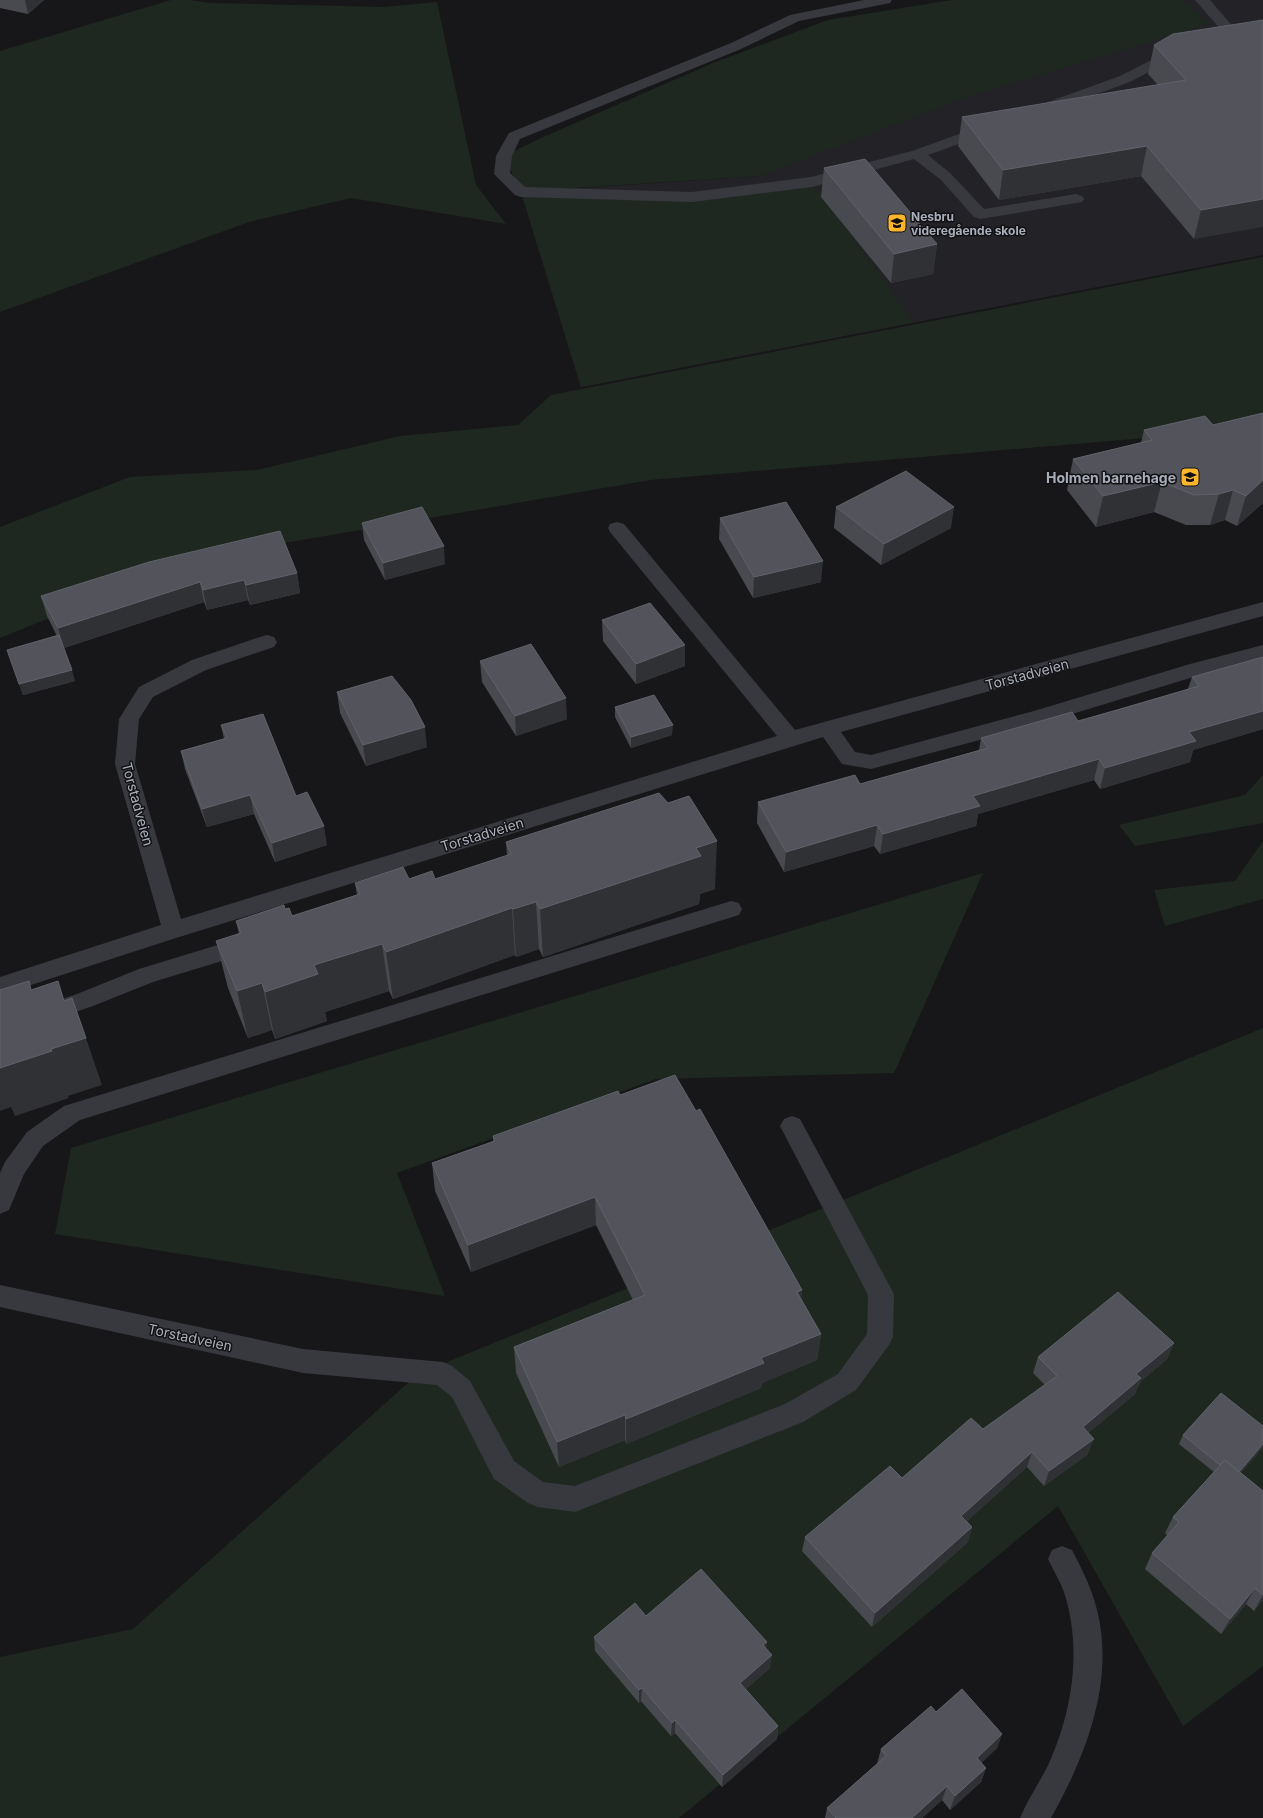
<svg xmlns="http://www.w3.org/2000/svg" width="1263" height="1818" viewBox="0 0 1263 1818" font-family="Inter,sans-serif">
<rect width="100%" height="100%" fill="#171719"/>
<path fill="#232327" d="M 1112,0 L 1263,0 L 1263,255 L 581,387 L 521,192 L 760,176 Z"/>
<path fill="#1f2820" d="M 171,0 L 190,0 L 209,3 L 384,7 L 437,2 L 476,185 L 506,224 L 351,198 L 249,222 L 0,312 L 0,51 Z
M 952,0 L 1183,0 L 1209,24 L 964,98 L 760,176 L 527,191 L 692,197 L 812,182 L 914,322 L 581,387 L 521,192 L 504,156 L 541,138 L 713,63 L 828,20 Z
M 1263,257 L 1263,428 L 650,480 L 198,558 L 0,638 L 0,527 L 130,477 L 257,470 L 400,436 L 518,425 L 551,395 Z
M 1263,775 L 1263,823 L 1135,846 L 1119,825 L 1245,795 Z
M 1263,841 L 1263,899 L 1165,926 L 1154,890 L 1235,881 Z
M 983,873 L 894,1073 L 656,1079 L 397,1173 L 445,1296 L 55,1234 L 71,1148 Z
M 1263,1028 L 1263,1666 L 1183,1726 L 1058,1506 L 679,1818 L 0,1818 L 0,1657 L 133,1629 L 418,1374 Z"/>
<g fill="none" stroke-linecap="round" stroke-linejoin="round">
<path fill="#38393f" fill-rule="evenodd" d="M 864,0 L 892,0 L 890,3 L 885,4 L 799,21 L 741,49 L 520,139 L 512,156 L 510,173 L 525,187 L 692,192 L 811,177 L 912,151 L 987,124 L 992,126 L 995,129 L 992,132 L 928,155 L 951,174 L 984,209 L 1076,194 L 1082,196 L 1084,199 L 1082,202 L 980,219 L 974,217 L 941,180 L 914,159 L 812,187 L 692,202 L 521,197 L 515,195 L 494,174 L 496,156 L 509,133 L 731,43 L 790,15 Z
M 1195,0 L 1210,0 L 1235,29 L 1237,32 L 1235,35 L 1208,42 L 1203,41 L 1201,38 L 1203,35 L 1221,30 Z
M 1177,47 L 1182,48 L 1184,51 L 1182,54 L 1130,82 L 1047,112 L 1037,112 L 1035,109 L 1037,106 L 1120,76 Z
M 617,522 L 624,524 L 795,730 L 1263,602 L 1263,616 L 841,732 L 855,752 L 871,755 L 1034,711 L 1190,664 L 1263,645 L 1263,659 L 1200,675 L 1036,725 L 871,769 L 842,764 L 823,737 L 176,938 L 0,995 L 0,977 L 161,925 L 115,764 L 119,719 L 139,687 L 192,660 L 260,637 L 267,635 L 274,637 L 277,642 L 274,647 L 206,670 L 153,697 L 139,719 L 135,764 L 181,919 L 777,736 L 610,532 L 608,528 L 610,524 Z
M 731,901 L 739,903 L 742,909 L 739,915 L 80,1120 L 43,1146 L 24,1174 L 9,1210 L 0,1214 L 0,1173 L 5,1162 L 27,1132 L 64,1106 Z
M 247,936 L 255,939 L 258,945 L 255,951 L 153,982 L 93,1006 L 0,1038 L 0,1020 L 77,994 L 139,969 Z
M 792,1116 L 800,1119 L 894,1294 L 893,1337 L 889,1345 L 856,1390 L 803,1422 L 575,1512 L 538,1507 L 528,1503 L 494,1479 L 452,1397 L 437,1385 L 303,1373 L 0,1307 L 0,1285 L 303,1349 L 443,1362 L 452,1366 L 470,1381 L 514,1461 L 543,1482 L 575,1486 L 785,1404 L 838,1374 L 867,1334 L 868,1295 L 780,1126 L 784,1119 Z
M 1062,1546 L 1072,1550 C 1083,1571 1093,1591 1098,1614 C 1114,1685 1085,1757 1051,1818 L 1020,1818 C 1028,1798 1041,1781 1050,1761 C 1073,1708 1082,1648 1064,1592 C 1060,1581 1053,1570 1048,1559 L 1052,1550 Z"/>
</g>
<path fill="#484a4f" d="M 0,0 L 44,0 L 28,14 L 0,8 Z
M 1263,20 L 1194,239 L 1141,176 L 999,200 L 958,146 L 962,117 L 1158,85 L 1148,74 L 1154,45 Z
M 824,168 L 937,244 L 933,274 L 891,283 L 821,197 Z
M 1263,413 L 1263,503 L 1237,526 L 1225,520 L 1210,525 L 1186,525 L 1154,512 L 1096,527 L 1067,490 L 1073,459 L 1141,443 L 1144,430 L 1213,425 Z
M 836,507 L 951,528 L 881,565 L 834,528 Z
M 720,518 L 821,582 L 753,598 L 719,539 Z
M 362,523 L 445,564 L 385,580 L 364,540 Z
M 297,573 L 300,593 L 250,605 L 248,600 L 207,610 L 204,602 L 64,648 L 75,681 L 23,695 L 7,650 L 57,636 L 47,616 L 41,596 Z
M 602,620 L 685,666 L 636,684 L 603,641 Z
M 1263,657 L 1263,729 L 1193,750 L 1190,762 L 1100,789 L 1094,780 L 978,814 L 976,826 L 880,854 L 874,846 L 784,872 L 757,823 L 758,802 L 860,784 L 979,750 L 981,738 L 1078,721 L 1188,689 L 1192,677 Z
M 480,661 L 567,719 L 516,736 L 482,682 Z
M 337,692 L 427,747 L 366,766 L 340,713 Z
M 615,707 L 672,735 L 631,748 L 615,717 Z
M 221,725 L 296,796 L 327,845 L 275,862 L 254,814 L 207,827 L 185,769 L 181,751 L 224,739 Z
M 506,842 L 715,889 L 700,894 L 699,904 L 543,957 L 539,949 L 516,957 L 515,955 L 393,999 L 389,991 L 325,1012 L 327,1021 L 275,1039 L 272,1030 L 248,1038 L 228,988 L 216,941 L 239,934 L 236,921 L 285,909 L 292,916 L 357,895 L 355,883 L 409,879 L 435,879 L 507,856 Z
M 620,1095 L 696,1111 L 802,1290 L 801,1298 L 821,1334 L 817,1360 L 762,1383 L 761,1388 L 626,1444 L 625,1440 L 559,1467 L 516,1373 L 514,1347 L 633,1300 L 596,1225 L 471,1272 L 435,1191 L 432,1163 L 493,1141 L 493,1136 Z
M 1174,1343 L 1167,1359 L 1140,1382 L 1135,1394 L 1088,1433 L 1088,1454 L 1044,1486 L 1027,1467 L 967,1521 L 972,1527 L 968,1542 L 872,1627 L 802,1551 L 805,1537 L 983,1429 L 1045,1385 L 1033,1373 L 1038,1357 Z
M 1183,1435 L 1241,1473 L 1263,1491 L 1263,1600 L 1254,1611 L 1246,1604 L 1221,1634 L 1145,1569 L 1152,1553 L 1168,1536 L 1165,1533 L 1173,1517 L 1214,1472 L 1179,1444 Z
M 646,1616 L 766,1648 L 770,1668 L 746,1689 L 778,1726 L 777,1739 L 722,1787 L 675,1733 L 671,1736 L 641,1701 L 639,1703 L 595,1651 L 594,1637 Z
M 936,1712 L 1002,1734 L 997,1748 L 981,1763 L 986,1768 L 981,1782 L 950,1810 L 942,1800 L 922,1818 L 825,1818 L 827,1808 L 877,1764 L 881,1749 Z"/>
<path fill="#303135" d="M 25,0 L 44,0 L 28,14 Z
M 1147,146 L 1141,176 L 999,200 L 1003,170 Z
M 1263,199 L 1263,227 L 1194,239 L 1201,210 Z
M 937,244 L 933,274 L 891,283 L 894,254 Z
M 1263,480 L 1263,503 L 1237,526 L 1246,496 Z
M 1162,482 L 1154,512 L 1096,527 L 1103,496 Z
M 1233,490 L 1225,520 L 1210,525 L 1219,494 Z
M 954,507 L 951,528 L 881,565 L 884,544 Z
M 444,546 L 445,564 L 385,580 L 383,563 Z
M 823,561 L 821,582 L 753,598 L 754,577 Z
M 297,573 L 300,593 L 250,605 L 246,585 Z
M 244,580 L 248,600 L 207,610 L 203,590 Z
M 200,582 L 204,602 L 64,648 L 58,628 Z
M 685,645 L 685,666 L 636,684 L 636,664 Z
M 72,670 L 75,681 L 23,695 L 19,684 Z
M 566,698 L 567,719 L 516,736 L 515,716 Z
M 1263,711 L 1263,729 L 1193,750 L 1190,762 L 1100,789 L 1105,768 L 1189,732 Z
M 673,725 L 672,735 L 631,748 L 631,737 Z
M 425,727 L 427,747 L 366,766 L 363,745 Z
M 1099,759 L 1094,780 L 978,814 L 976,826 L 880,854 L 883,834 L 973,796 Z
M 250,795 L 254,814 L 207,827 L 202,809 Z
M 877,825 L 874,846 L 784,872 L 786,852 Z
M 324,826 L 327,845 L 275,862 L 272,843 Z
M 717,841 L 715,889 L 700,894 L 699,904 L 543,957 L 540,909 L 696,848 Z
M 536,902 L 539,949 L 516,957 L 513,909 Z
M 512,908 L 515,955 L 393,999 L 386,952 Z
M 382,944 L 389,991 L 325,1012 L 327,1021 L 275,1039 L 265,992 L 314,965 Z
M 262,983 L 272,1030 L 248,1038 L 237,991 Z
M 86,1038 L 102,1085 L 68,1096 L 69,1098 L 15,1116 L 11,1107 L 0,1111 L 0,1068 L 51,1049 Z
M 595,1197 L 596,1225 L 471,1272 L 468,1245 Z
M 802,1290 L 799,1317 L 797,1292 Z
M 821,1334 L 817,1360 L 762,1383 L 761,1388 L 626,1444 L 626,1419 L 761,1358 Z
M 1174,1343 L 1167,1359 L 1140,1382 L 1135,1394 L 1077,1442 L 1083,1427 L 1136,1374 Z
M 625,1415 L 625,1440 L 559,1467 L 557,1442 Z
M 1094,1439 L 1088,1454 L 1044,1486 L 1049,1471 Z
M 1263,1444 L 1263,1448 L 1231,1485 L 1235,1476 Z
M 1032,1452 L 1027,1467 L 957,1530 L 961,1516 Z
M 972,1527 L 968,1542 L 872,1627 L 875,1613 Z
M 1255,1588 L 1246,1604 L 1221,1634 L 1230,1619 Z
M 1263,1595 L 1263,1600 L 1254,1611 Z
M 767,1642 L 765,1655 L 763,1645 Z
M 772,1655 L 770,1668 L 738,1696 L 740,1683 Z
M 642,1688 L 641,1701 L 639,1703 L 639,1690 Z
M 675,1720 L 675,1733 L 671,1736 L 672,1723 Z
M 778,1726 L 777,1739 L 722,1787 L 723,1775 Z
M 1002,1734 L 997,1748 L 972,1772 L 977,1758 Z
M 986,1768 L 981,1782 L 950,1810 L 955,1796 Z
M 947,1786 L 942,1800 L 922,1818 L 912,1818 Z"/>
<path fill="#53545b" stroke="#60626a" d="M 1263,20 L 1263,199 L 1201,210 L 1147,146 L 1003,170 L 962,117 L 1186,80 L 1154,45 L 1173,34 Z
M 865,159 L 937,244 L 894,254 L 824,168 Z
M 1263,413 L 1263,480 L 1246,496 L 1233,490 L 1219,494 L 1194,495 L 1162,482 L 1103,496 L 1073,459 L 1152,440 L 1144,430 L 1205,416 L 1213,425 Z
M 906,471 L 954,507 L 884,544 L 836,507 Z
M 786,502 L 823,561 L 754,577 L 720,518 Z
M 422,507 L 444,546 L 383,563 L 362,523 Z
M 280,531 L 297,573 L 246,585 L 244,580 L 203,590 L 200,582 L 58,628 L 41,596 L 149,562 Z
M 650,603 L 685,645 L 636,664 L 602,620 Z
M 59,635 L 72,670 L 19,684 L 7,650 Z
M 531,644 L 566,698 L 515,716 L 480,661 Z
M 1263,657 L 1263,711 L 1189,732 L 1196,741 L 1105,768 L 1099,759 L 973,796 L 980,806 L 883,834 L 877,825 L 786,852 L 758,802 L 855,775 L 860,784 L 988,748 L 981,738 L 1072,712 L 1078,721 L 1117,710 L 1199,686 L 1192,677 Z
M 392,676 L 411,700 L 425,727 L 363,745 L 337,692 Z
M 654,695 L 673,725 L 631,737 L 615,707 Z
M 263,714 L 296,796 L 307,792 L 324,826 L 272,843 L 250,795 L 202,809 L 181,751 L 227,738 L 221,725 Z
M 659,793 L 668,803 L 689,796 L 717,841 L 696,848 L 701,856 L 540,909 L 536,902 L 513,909 L 512,908 L 386,952 L 382,944 L 314,965 L 318,974 L 265,992 L 262,983 L 237,991 L 216,941 L 241,933 L 236,921 L 284,905 L 285,909 L 289,908 L 292,916 L 360,894 L 355,883 L 403,867 L 409,879 L 432,871 L 435,879 L 511,854 L 506,842 Z
M 29,981 L 31,990 L 58,981 L 64,1001 L 72,998 L 86,1038 L 51,1049 L 52,1051 L 0,1068 L 0,990 Z
M 675,1075 L 696,1111 L 700,1109 L 802,1290 L 797,1292 L 821,1334 L 761,1358 L 764,1363 L 626,1419 L 625,1415 L 557,1442 L 514,1347 L 645,1295 L 595,1197 L 468,1245 L 432,1163 L 495,1141 L 493,1136 L 618,1091 L 620,1095 Z
M 1118,1292 L 1174,1343 L 1136,1374 L 1141,1378 L 1083,1427 L 1094,1439 L 1049,1471 L 1032,1452 L 961,1516 L 972,1527 L 875,1613 L 805,1537 L 890,1466 L 902,1478 L 971,1418 L 983,1429 L 1057,1376 L 1038,1357 Z
M 1221,1393 L 1263,1426 L 1263,1444 L 1239,1472 L 1225,1460 L 1220,1465 L 1183,1435 Z
M 1225,1460 L 1263,1491 L 1263,1595 L 1255,1588 L 1230,1619 L 1152,1553 L 1179,1522 L 1173,1517 Z
M 701,1569 L 767,1642 L 763,1645 L 772,1655 L 740,1683 L 778,1726 L 723,1775 L 675,1720 L 672,1723 L 642,1688 L 639,1690 L 594,1637 L 635,1603 L 646,1616 Z
M 962,1689 L 1002,1734 L 977,1758 L 986,1768 L 955,1796 L 947,1786 L 912,1818 L 836,1818 L 827,1808 L 886,1756 L 881,1749 L 931,1706 L 936,1712 Z"/>
<defs>
<g id="school-square" transform="scale(1)"><rect x="-9" y="-9" width="18" height="18" rx="4" fill="#fcb62c" stroke="#121214"/><path d="M0-5L7-2L0 1L-7-2ZM-4 1L0 2.5L4 1V4Q0 6-4 4Z" fill="#111"/></g>
</defs>
<g fill-rule="evenodd">
<use href="#school-square" x="897" y="223"/>
<use href="#school-square" x="1190" y="477"/>
</g>
<g text-anchor="middle" dominant-baseline="central" stroke-width="3" stroke-linejoin="round" paint-order="stroke">
<g font-size="12" font-weight="bold" fill="#a9aeba" stroke="#121214" text-anchor="start">
<text x="911" y="216">Nesbru<tspan x="911" dy="14">videregående skole</tspan></text>
</g>
<g font-size="14" font-weight="bold" fill="#a9aeba" stroke="#121214" text-anchor="end">
<text x="1176" y="477">Holmen barnehage</text>
</g>
<g font-size="14" fill="#a9aeba" stroke="#121214">
<text transform="translate(1027 674) rotate(-15)">Torstadveien</text>
<text transform="translate(138 804) rotate(75)">Torstadveien</text>
<text transform="translate(482 834) rotate(-17)">Torstadveien</text>
<text transform="translate(190 1337) rotate(12)">Torstadveien</text>
</g>
</g>
</svg>
